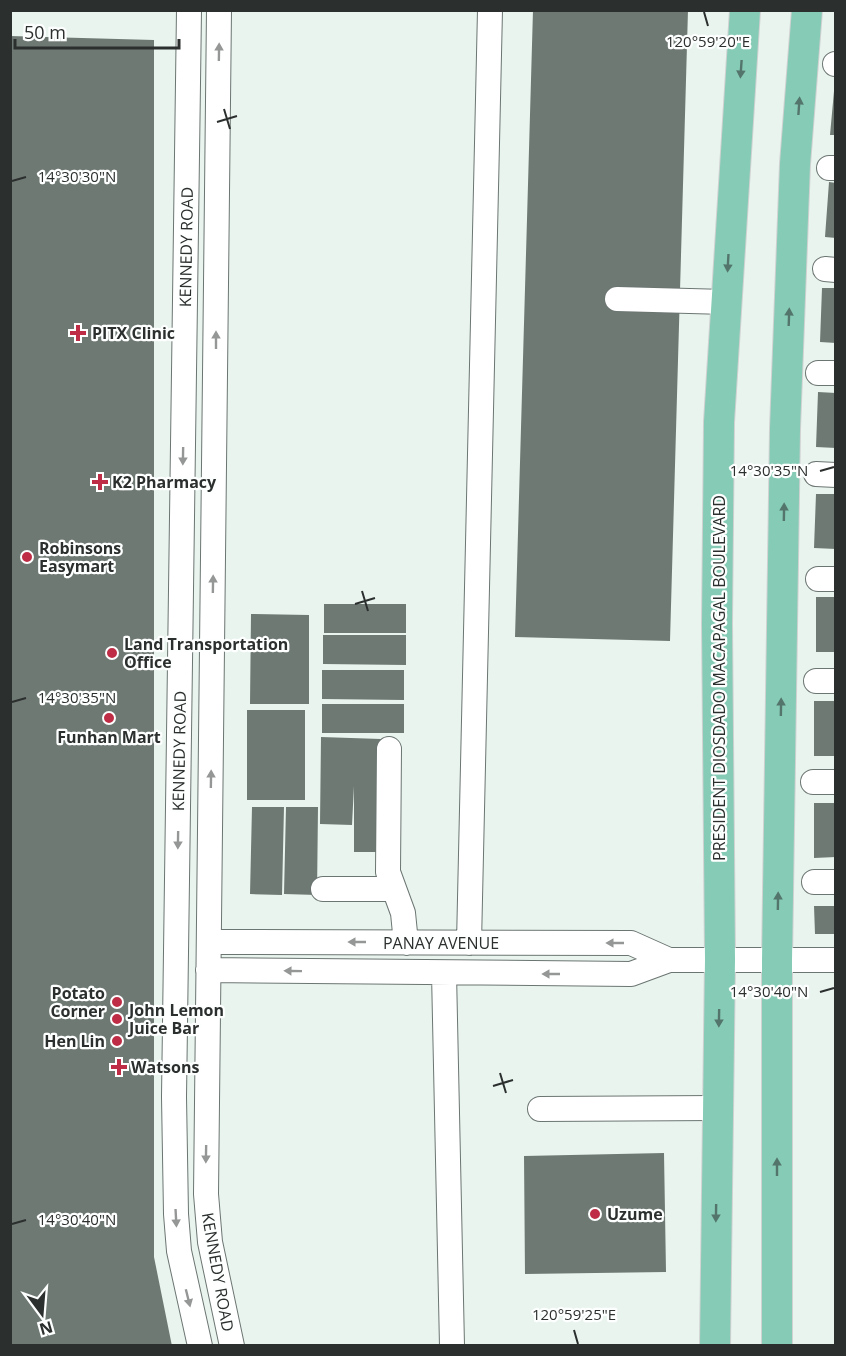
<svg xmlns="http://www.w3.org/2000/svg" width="846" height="1356" viewBox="0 0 846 1356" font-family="'Open Sans',sans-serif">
<rect width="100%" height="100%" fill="#e9f4ef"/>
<path fill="#6f7974" d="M 533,10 L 688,10 L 670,641 L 515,637 Z
M 10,36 L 154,40 L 154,1257 L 172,1346 L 10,1346 Z
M 834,91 L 836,91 L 836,135 L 830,135 Z
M 829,182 L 836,183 L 836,238 L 825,237 Z
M 822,288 L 836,288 L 836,343 L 820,342 Z
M 818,392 L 836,393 L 836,448 L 816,447 Z
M 816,494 L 836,494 L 836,549 L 814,548 Z
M 816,597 L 836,597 L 836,652 L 816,652 Z
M 324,604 L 406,604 L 406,633 L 324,633 Z
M 251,614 L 309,615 L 309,704 L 250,704 Z
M 323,635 L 406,635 L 406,665 L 323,664 Z
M 322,670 L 404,670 L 404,700 L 322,699 Z
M 814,701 L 836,701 L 836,756 L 814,756 Z
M 322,704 L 404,704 L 404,733 L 322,733 Z
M 247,710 L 305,710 L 305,800 L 247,800 Z
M 321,737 L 381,739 L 381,852 L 354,852 L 354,786 L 352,825 L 320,824 Z
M 814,803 L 836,803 L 836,857 L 814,858 Z
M 252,807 L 284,807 L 282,895 L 250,894 Z
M 286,807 L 318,807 L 317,895 L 284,894 Z
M 814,906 L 836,906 L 836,934 L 815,934 Z
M 664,1153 L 666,1272 L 525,1274 L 524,1156 Z"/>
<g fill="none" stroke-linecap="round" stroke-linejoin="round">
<g stroke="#6b7571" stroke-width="26">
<path id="minor" d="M 189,10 L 174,1097 L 176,1214 L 179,1251 L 200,1346
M 219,10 L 206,1194 L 210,1242 L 232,1346
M 835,64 L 836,64
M 829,168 L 836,168
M 825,269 L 836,270
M 617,299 L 726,302
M 818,373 L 836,373
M 816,474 L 836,475
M 818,579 L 836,579
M 816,681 L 836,681
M 389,749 L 388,872 L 403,913 L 406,943
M 813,782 L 836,782
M 814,882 L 836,882
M 323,889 L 394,889
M 209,942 L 631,943 L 669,960
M 469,943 L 490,10
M 208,970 L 631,974 L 669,960 L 836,960
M 444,973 L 452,1346
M 540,1109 L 717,1108"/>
</g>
<g stroke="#d0d1d1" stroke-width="32">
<path id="major" d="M 715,1346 L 720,960 L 717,624 L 719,422 L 745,10
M 777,1346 L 777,960 L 785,429 L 795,164 L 807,10"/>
</g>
<use href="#minor" stroke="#fff" stroke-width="24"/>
<use href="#major" stroke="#85cbb5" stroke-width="30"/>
</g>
<defs><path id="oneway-solid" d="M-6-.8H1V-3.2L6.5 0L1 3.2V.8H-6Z" transform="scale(1.5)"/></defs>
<g fill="#959796">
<use href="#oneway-solid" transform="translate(219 52) rotate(-89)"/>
<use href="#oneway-solid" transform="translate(216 340) rotate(-90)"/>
<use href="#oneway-solid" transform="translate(183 456) rotate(91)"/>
<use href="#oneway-solid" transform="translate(213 584) rotate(-89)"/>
<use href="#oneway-solid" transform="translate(211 779) rotate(-89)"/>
<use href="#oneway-solid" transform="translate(178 840) rotate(91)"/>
<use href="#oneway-solid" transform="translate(357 942) rotate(-180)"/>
<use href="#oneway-solid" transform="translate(615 943) rotate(-180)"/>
<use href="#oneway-solid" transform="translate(293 971) rotate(-179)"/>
<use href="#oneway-solid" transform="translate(551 974) rotate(-180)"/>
<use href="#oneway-solid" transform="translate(206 1154) rotate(91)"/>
<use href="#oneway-solid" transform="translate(176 1218) rotate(87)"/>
<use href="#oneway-solid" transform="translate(188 1298) rotate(76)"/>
</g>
<g fill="#54756b">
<use href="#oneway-solid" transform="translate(741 69) rotate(94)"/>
<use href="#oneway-solid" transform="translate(799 106) rotate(-86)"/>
<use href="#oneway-solid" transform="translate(728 263) rotate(93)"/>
<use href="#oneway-solid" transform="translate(789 317) rotate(-88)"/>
<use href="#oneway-solid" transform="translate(784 512) rotate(-89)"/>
<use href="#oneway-solid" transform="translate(781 707) rotate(-89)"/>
<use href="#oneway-solid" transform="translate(778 901) rotate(-89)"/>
<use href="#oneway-solid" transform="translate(719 1018) rotate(91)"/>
<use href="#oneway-solid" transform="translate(777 1167) rotate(-90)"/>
<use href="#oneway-solid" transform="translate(716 1213) rotate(91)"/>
</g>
<path fill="none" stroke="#2b2f2e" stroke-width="2" d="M 704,12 L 708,26M 224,109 L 230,129M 217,122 L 237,116M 12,181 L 26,177M 820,471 L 834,467M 362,591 L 368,611M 355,604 L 375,598M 12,702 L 26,698M 820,992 L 834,988M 500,1073 L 506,1093M 493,1086 L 513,1080M 12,1224 L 26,1220M 574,1330 L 578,1344"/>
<g fill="#be2d45" stroke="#fdfffe" stroke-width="2">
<path d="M75 324h6v6h6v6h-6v6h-6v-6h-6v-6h6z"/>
<path d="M97 473h6v6h6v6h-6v6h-6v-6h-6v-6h6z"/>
<circle cx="27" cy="557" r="6"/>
<circle cx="112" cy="653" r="6"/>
<circle cx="109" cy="718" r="6"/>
<circle cx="117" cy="1002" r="6"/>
<circle cx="117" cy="1019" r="6"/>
<circle cx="117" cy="1041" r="6"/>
<path d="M116 1058h6v6h6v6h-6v6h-6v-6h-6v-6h6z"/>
<circle cx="595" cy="1214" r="6"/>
</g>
<g text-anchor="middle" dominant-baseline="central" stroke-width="4.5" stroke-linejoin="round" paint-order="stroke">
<g font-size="16" fill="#2b2f2e" stroke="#fdfffe">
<text transform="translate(186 247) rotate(-89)">KENNEDY ROAD</text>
<text transform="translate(719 678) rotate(-90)">PRESIDENT DIOSDADO MACAPAGAL BOULEVARD</text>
<text transform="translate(179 751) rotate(-89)">KENNEDY ROAD</text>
<text x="441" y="943">PANAY AVENUE</text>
<text transform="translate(218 1272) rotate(80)">KENNEDY ROAD</text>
</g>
<g font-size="16" font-weight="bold" fill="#2b2f2e" stroke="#fdfffe" text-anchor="start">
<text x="92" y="333">PITX Clinic</text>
<text x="112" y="482">K2 Pharmacy</text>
<text x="39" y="548">Robinsons<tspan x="39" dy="18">Easymart</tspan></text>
<text x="124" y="644">Land Transportation<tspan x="124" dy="18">Office</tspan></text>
<text x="109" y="737" text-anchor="middle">Funhan Mart</text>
<text x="105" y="993" text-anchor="end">Potato<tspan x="105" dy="18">Corner</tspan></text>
<text x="129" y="1010">John Lemon<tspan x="129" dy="18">Juice Bar</tspan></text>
<text x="105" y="1041" text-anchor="end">Hen Lin</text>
<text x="131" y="1067">Watsons</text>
<text x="607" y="1214">Uzume</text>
</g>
</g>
<g font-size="15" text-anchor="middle" fill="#2b2f2e" stroke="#fdfffe" stroke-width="4.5" stroke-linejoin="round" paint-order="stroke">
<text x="708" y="47">120°59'20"E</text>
<text x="77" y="182">14°30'30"N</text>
<text x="769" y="476">14°30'35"N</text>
<text x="77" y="703">14°30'35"N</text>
<text x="769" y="997">14°30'40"N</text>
<text x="77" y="1225">14°30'40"N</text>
<text x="574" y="1320">120°59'25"E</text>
</g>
<rect width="846" height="1356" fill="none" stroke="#2b2f2e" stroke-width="24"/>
<g transform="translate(42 1314) rotate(164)" stroke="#fdfffe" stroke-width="4.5" paint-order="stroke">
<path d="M0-4.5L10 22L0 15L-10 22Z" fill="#2b2f2e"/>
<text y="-9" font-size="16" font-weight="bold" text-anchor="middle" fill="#2b2f2e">N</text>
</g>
<path d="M15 39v9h164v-9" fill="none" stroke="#2b2f2e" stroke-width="3"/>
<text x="24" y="39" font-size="18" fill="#2b2f2e" stroke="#fdfffe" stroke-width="4.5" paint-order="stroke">50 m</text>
</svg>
